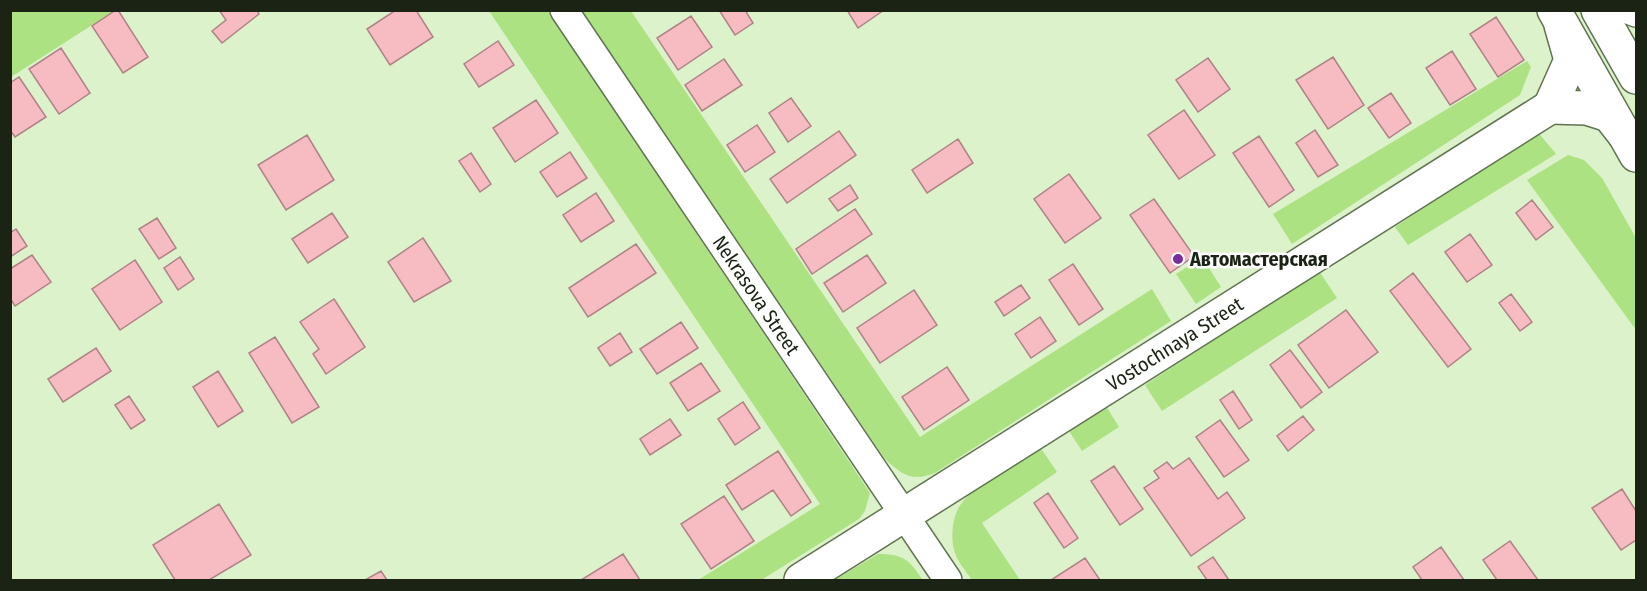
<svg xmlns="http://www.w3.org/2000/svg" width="1647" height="591" viewBox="0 0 1647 591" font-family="'Fira Sans Condensed',sans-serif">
<rect width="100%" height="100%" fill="#dcf2cb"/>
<path fill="#ade282" d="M 12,11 L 12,10 L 114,11 L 11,77 L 10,12 Z
M 489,11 L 548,11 L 870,493 L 865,511 L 859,519 L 761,580 L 698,580 L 820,504 Z
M 582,11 L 631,11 L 920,437 L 1152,289 L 1171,321 L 935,473 C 912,482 902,475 885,459 Z
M 1527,61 L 1531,67 L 1520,95 L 1292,244 L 1273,214 Z
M 1538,132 L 1556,154 L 1408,245 L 1395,227 Z
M 1568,155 L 1584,160 L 1602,178 L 1636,238 L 1636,330 L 1527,180 Z
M 1202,257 L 1221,287 L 1196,304 L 1176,274 Z
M 1319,271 L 1337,298 L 1162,411 L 1145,385 Z
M 1106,406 L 1119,427 L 1082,451 L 1069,431 Z
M 1040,447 L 1057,472 L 982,523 L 1020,580 L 972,580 C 967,572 958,563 955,553 C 950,539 952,516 961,504 C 973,486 1020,460 1040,447 Z
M 878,554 C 904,554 909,560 923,580 L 835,580 Z"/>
<path fill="#f6bcc2" stroke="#af8286" stroke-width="1.5" d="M 116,10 L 118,10 L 148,57 L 123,73 L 92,26 Z
M 219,10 L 257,10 L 259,14 L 222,43 L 212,31 L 226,20 Z
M 396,10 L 416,10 L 433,37 L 390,65 L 367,29 Z
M 719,10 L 745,10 L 753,23 L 735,35 Z
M 847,10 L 884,10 L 858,28 Z
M 691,16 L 712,47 L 678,70 L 657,38 Z
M 1496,17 L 1524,60 L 1498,77 L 1470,34 Z
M 498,41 L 514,65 L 479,87 L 464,64 Z
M 61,48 L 90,93 L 59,114 L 29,69 Z
M 1452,51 L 1476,89 L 1450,105 L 1426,68 Z
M 1333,57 L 1364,105 L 1328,129 L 1296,80 Z
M 1208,58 L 1230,89 L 1198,112 L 1176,80 Z
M 724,59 L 742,85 L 702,111 L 685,85 Z
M 19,77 L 46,117 L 15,137 L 10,130 L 10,83 Z
M 1391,93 L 1411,123 L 1389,138 L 1368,108 Z
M 791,98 L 811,126 L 788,142 L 769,113 Z
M 536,100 L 558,133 L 515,162 L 493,128 Z
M 1184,110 L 1215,155 L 1179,179 L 1148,135 Z
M 757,125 L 775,152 L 745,172 L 727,145 Z
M 1315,130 L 1338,165 L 1318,177 L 1296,143 Z
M 839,131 L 856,155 L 787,203 L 770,179 Z
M 307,135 L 334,180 L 286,210 L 258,165 Z
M 1259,136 L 1294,190 L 1269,207 L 1233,153 Z
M 958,139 L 973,163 L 927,193 L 912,170 Z
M 570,152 L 587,178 L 557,197 L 540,172 Z
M 471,153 L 491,184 L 480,192 L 459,161 Z
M 1069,174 L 1101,218 L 1065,243 L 1034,199 Z
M 850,185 L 858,198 L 838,211 L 829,199 Z
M 596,193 L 614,221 L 581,242 L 563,215 Z
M 1154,199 L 1194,256 L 1170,273 L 1130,215 Z
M 1532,200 L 1553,227 L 1536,240 L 1516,213 Z
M 855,209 L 872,234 L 812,274 L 796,249 Z
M 332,213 L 348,237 L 308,263 L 292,239 Z
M 157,218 L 176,248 L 159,259 L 139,229 Z
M 16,229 L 27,246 L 10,257 L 10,233 Z
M 1470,234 L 1492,265 L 1467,282 L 1445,252 Z
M 423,238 L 451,281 L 414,302 L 388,262 Z
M 636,244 L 656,273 L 588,317 L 569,288 Z
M 32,255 L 51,282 L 15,306 L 10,298 L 10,269 Z
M 867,255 L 886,283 L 843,312 L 824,283 Z
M 180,257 L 194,279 L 178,290 L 164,268 Z
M 135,260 L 162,302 L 120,330 L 92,289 Z
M 1073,264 L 1103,309 L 1079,325 L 1049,280 Z
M 1413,273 L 1471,349 L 1448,367 L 1390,291 Z
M 1021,285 L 1030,298 L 1004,316 L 995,302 Z
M 914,290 L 937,325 L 880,363 L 857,328 Z
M 1511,294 L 1532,322 L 1520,331 L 1499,303 Z
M 334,299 L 365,347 L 326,374 L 313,354 L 319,349 L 300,322 Z
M 1346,310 L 1378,352 L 1329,388 L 1298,345 Z
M 1040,317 L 1056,341 L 1031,358 L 1015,334 Z
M 681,322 L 698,348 L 657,374 L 640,349 Z
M 620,333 L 632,352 L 610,366 L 598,348 Z
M 275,337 L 319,407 L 292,423 L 249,353 Z
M 96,348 L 111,371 L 63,402 L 48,379 Z
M 1290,350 L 1322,392 L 1301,408 L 1270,365 Z
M 701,363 L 720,391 L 688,411 L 670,383 Z
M 947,367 L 969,400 L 924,430 L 902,397 Z
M 218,371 L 243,411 L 218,427 L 193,387 Z
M 1233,391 L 1252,420 L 1239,429 L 1220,400 Z
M 129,396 L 145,420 L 131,429 L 115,405 Z
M 743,402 L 760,428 L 735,445 L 718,419 Z
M 1303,416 L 1314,430 L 1288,451 L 1277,436 Z
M 670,419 L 681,435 L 650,455 L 640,439 Z
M 1220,420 L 1249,460 L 1224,477 L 1196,437 Z
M 778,451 L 811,502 L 791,516 L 773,490 L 742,510 L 726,485 Z
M 1189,458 L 1218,499 L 1227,492 L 1245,518 L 1191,556 L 1144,488 L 1159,478 L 1154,471 L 1167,462 L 1173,469 Z
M 1114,466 L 1143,509 L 1120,525 L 1091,481 Z
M 1622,489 L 1636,511 L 1636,540 L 1621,550 L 1592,508 Z
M 1048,493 L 1078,538 L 1064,548 L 1034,503 Z
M 724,496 L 754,541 L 711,569 L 681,524 Z
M 219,504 L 251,555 L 209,580 L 175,580 L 153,545 Z
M 1510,541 L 1538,580 L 1497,580 L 1483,560 Z
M 1441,547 L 1464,580 L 1422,580 L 1413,567 Z
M 623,554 L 640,580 L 581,580 Z
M 1213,557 L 1229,580 L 1207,580 L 1198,567 Z
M 1085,558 L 1100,580 L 1051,580 Z
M 381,571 L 387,580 L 365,580 Z"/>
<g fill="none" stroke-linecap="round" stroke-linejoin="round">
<g stroke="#607451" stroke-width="30">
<g id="minor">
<path id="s1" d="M 564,10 L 948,580"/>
<path d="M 1628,10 L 1636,13"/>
</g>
</g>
<g stroke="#607451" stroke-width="36">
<g id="tertiary">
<path d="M 1550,107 L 1571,60 L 1561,25"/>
<path d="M 1550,107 L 1587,108 L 1609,115 L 1624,134"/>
<path id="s2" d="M 801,580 L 1550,107"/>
</g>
</g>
<g stroke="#607451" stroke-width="36">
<path id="primary" d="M 1554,10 L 1636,155
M 1598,10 L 1636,77"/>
</g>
<use href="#minor" stroke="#fff" stroke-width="27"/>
<use href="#tertiary" stroke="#fff" stroke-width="33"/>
<use href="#primary" stroke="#fff" stroke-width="33"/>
</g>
<circle fill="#792c9e" stroke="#fff" stroke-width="2" cx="1178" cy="259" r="6"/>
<g text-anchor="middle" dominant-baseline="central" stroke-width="5" stroke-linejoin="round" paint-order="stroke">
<g font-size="20" font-weight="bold" fill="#1b2315" stroke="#fff" text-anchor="start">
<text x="1190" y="259">Автомастерская</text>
</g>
<g font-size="20" fill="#1b2315" stroke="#fff">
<text stroke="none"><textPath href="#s1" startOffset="344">Nekrasova Street</textPath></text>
<text stroke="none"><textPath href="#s2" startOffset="442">Vostochnaya Street</textPath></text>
</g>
</g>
<rect width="1647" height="591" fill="none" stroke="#1b2315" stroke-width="24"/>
</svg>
